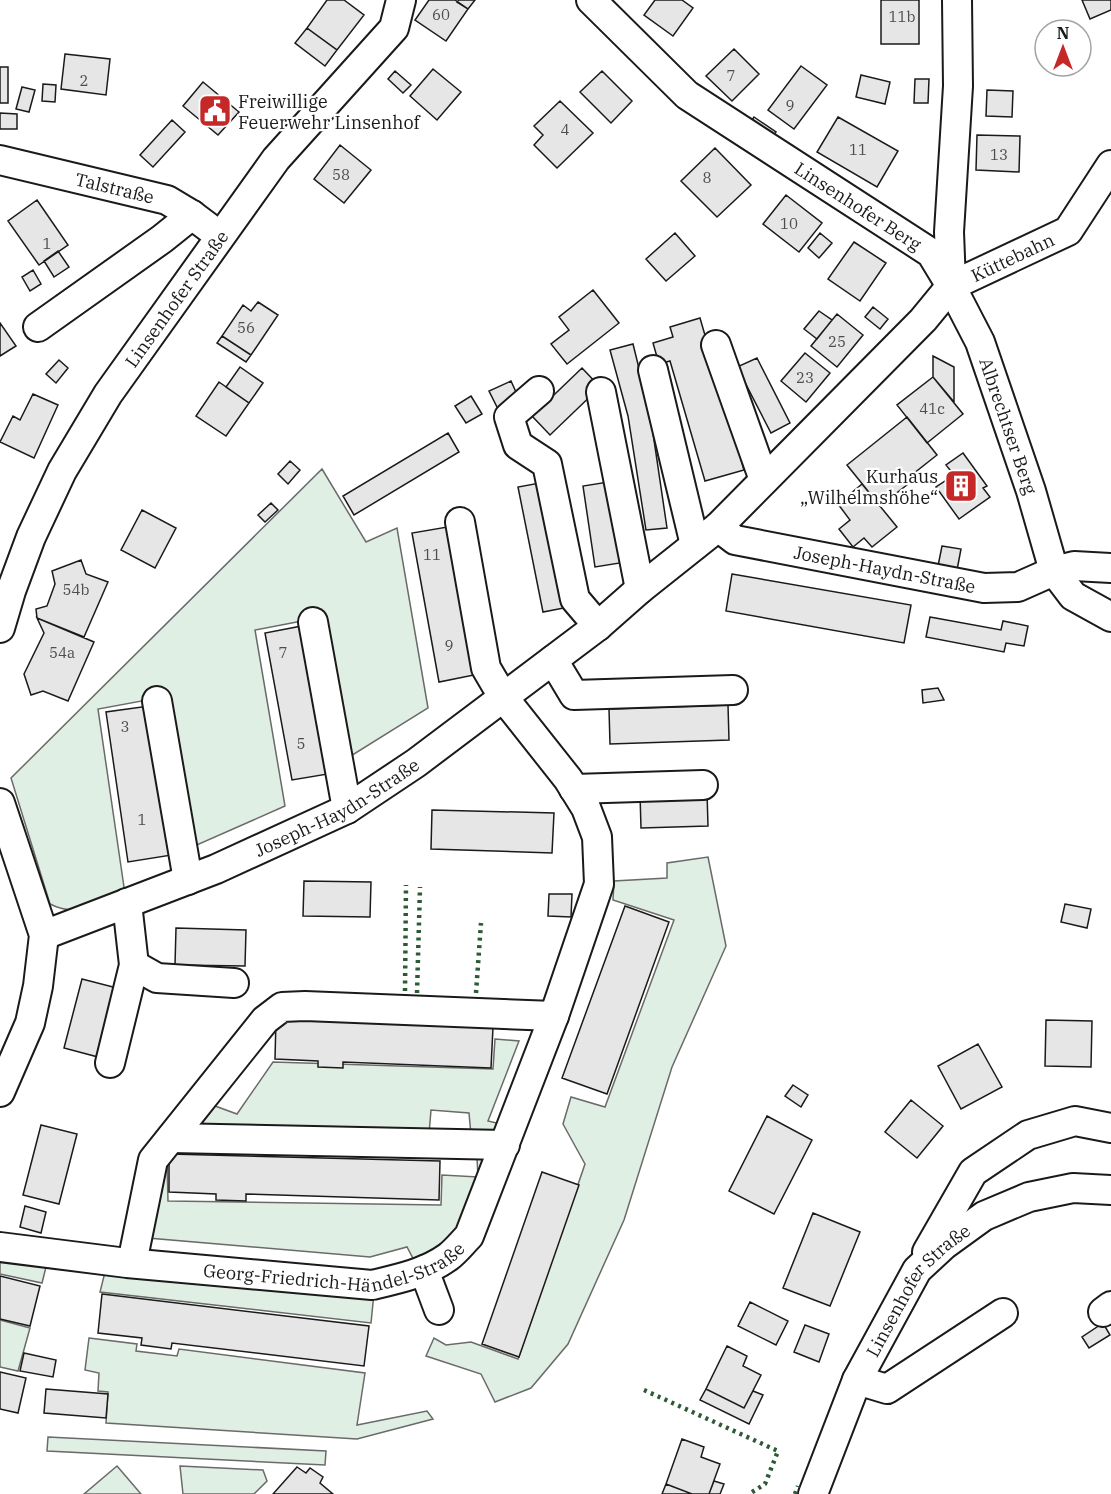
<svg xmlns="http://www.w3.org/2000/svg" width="1111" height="1494" viewBox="0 0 1111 1494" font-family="'IBM Plex Serif',serif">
<rect width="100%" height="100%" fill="#fff"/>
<path fill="#e0efe3" stroke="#6a6a6a" stroke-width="1.5" d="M 322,469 L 366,542 L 397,528 L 428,708 L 346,759 L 323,617 L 255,630 L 285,806 L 190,848 L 163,697 L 98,709 L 125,894 C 98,905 77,918 50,904 L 11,778 Z
M 708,857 L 726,946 L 672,1067 L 624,1220 L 568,1344 L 531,1388 L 495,1402 L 481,1374 L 426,1356 L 434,1338 L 446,1345 L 471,1342 L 518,1359 L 585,1164 L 563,1124 L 571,1097 L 605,1107 L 674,920 L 613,900 L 614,881 L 667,878 L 667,863 Z
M 495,1039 L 519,1041 L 488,1121 L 505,1125 L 503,1130 L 471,1135 L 469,1113 L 431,1110 L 429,1134 L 200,1126 L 215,1106 L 237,1114 L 273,1062 L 493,1069 Z
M 477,1158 L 483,1158 L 491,1168 L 470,1222 L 416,1264 L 407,1247 L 370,1257 L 148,1238 L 167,1161 L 168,1201 L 441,1205 L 442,1175 L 478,1177 Z
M 0,1261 L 46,1267 L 42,1283 L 0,1274 Z
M 106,1268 L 374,1293 L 371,1323 L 100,1292 Z
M 0,1320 L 30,1328 L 18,1371 L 0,1367 Z
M 89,1338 L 137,1344 L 136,1351 L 177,1356 L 179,1349 L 365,1373 L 357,1425 L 427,1411 L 433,1419 L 357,1439 L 106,1423 L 108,1392 L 98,1391 L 99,1373 L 85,1370 Z
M 48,1437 L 326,1451 L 325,1465 L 47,1451 Z
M 117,1466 L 141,1494 L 84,1494 Z
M 180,1466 L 263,1470 L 267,1481 L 254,1494 L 183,1494 Z"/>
<path fill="#e6e6e6" stroke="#1a1a1a" stroke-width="1.5" d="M 327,0 L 344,0 L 364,15 L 337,50 L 307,28 Z
M 429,0 L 455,0 L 468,9 L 446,41 L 415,20 Z
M 459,0 L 475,0 L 468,9 L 457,2 Z
M 655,0 L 682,0 L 693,8 L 673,36 L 644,15 Z
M 881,0 L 919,0 L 919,44 L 881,44 Z
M 1082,0 L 1111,0 L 1111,10 L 1090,19 Z
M 307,28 L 337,50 L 325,66 L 295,43 Z
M 734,49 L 759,74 L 732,101 L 706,76 Z
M 65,54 L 110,59 L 106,95 L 61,89 Z
M 801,66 L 827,85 L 794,129 L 768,110 Z
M 0,67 L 8,67 L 8,103 L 0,103 Z
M 433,69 L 461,92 L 437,120 L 410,96 Z
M 395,71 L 411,85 L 403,93 L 388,79 Z
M 602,71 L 632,101 L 611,123 L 580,92 Z
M 861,75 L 890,82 L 885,104 L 856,97 Z
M 915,79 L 929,79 L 928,103 L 914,103 Z
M 203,82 L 239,112 L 218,135 L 183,106 Z
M 43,84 L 56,85 L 55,102 L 42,101 Z
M 22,87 L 35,90 L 29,112 L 16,109 Z
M 987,90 L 1013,91 L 1012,117 L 986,116 Z
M 560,101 L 593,133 L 557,168 L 534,145 L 543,135 L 534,126 Z
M 0,113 L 17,114 L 17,129 L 0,129 Z
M 754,117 L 776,132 L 769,142 L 747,127 Z
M 838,117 L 898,151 L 877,187 L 817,152 Z
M 172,120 L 185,132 L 153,167 L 140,155 Z
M 977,135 L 1020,136 L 1019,172 L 976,170 Z
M 340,145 L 371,170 L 344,203 L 314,179 Z
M 715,148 L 751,185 L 717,217 L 681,181 Z
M 786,195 L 822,223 L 799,252 L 763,224 Z
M 37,200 L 68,245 L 39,265 L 8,221 Z
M 675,233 L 695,256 L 666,281 L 646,259 Z
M 820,233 L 832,243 L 819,258 L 808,248 Z
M 854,242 L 886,263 L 860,301 L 828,279 Z
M 58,251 L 69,267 L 54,277 L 44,261 Z
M 33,270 L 41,284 L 30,291 L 22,277 Z
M 593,290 L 619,323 L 567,364 L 551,344 L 569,330 L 559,317 Z
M 258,302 L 278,315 L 251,355 L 222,336 L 243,305 L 251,311 Z
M 873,307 L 888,319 L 880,329 L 865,317 Z
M 819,311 L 832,320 L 817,339 L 804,329 Z
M 837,314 L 863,335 L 837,367 L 811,346 Z
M 700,318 L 744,470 L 705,481 L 670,361 L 659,364 L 653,343 L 673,337 L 670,327 Z
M 0,323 L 16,346 L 0,356 Z
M 222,336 L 251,355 L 246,362 L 217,343 Z
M 633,344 L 650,413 L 667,528 L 646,530 L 628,416 L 610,350 Z
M 805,353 L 830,373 L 806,402 L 781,381 Z
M 933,356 L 954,367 L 954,402 L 933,377 Z
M 757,358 L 790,423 L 771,433 L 737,367 Z
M 59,360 L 68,368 L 56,383 L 46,374 Z
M 240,367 L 263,383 L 249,403 L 226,387 Z
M 582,368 L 600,387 L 550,435 L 532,416 Z
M 933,377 L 963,414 L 927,443 L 897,405 Z
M 511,381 L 520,401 L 499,411 L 489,391 Z
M 219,382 L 249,403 L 226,436 L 196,416 Z
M 33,394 L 58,405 L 34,458 L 0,442 L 13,416 L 20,420 Z
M 471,396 L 482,414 L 466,423 L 455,406 Z
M 907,417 L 937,455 L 913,474 L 917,477 L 880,506 L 847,465 Z
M 448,433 L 459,452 L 354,515 L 343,496 Z
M 963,453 L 987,486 L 983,488 L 990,497 L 959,519 L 936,487 L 954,475 L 946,465 Z
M 290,461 L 300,470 L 288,484 L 278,474 Z
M 545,482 L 569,607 L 543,612 L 518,487 Z
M 608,482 L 620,563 L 595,567 L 583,486 Z
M 862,484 L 897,527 L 872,547 L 864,538 L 853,547 L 839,529 L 850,520 L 838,504 Z
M 271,503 L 278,510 L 265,522 L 258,515 Z
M 142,510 L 176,528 L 155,568 L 121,550 Z
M 453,526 L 479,674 L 439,682 L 412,533 Z
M 942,546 L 961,549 L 957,570 L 938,566 Z
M 81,560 L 86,574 L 108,582 L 84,637 L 37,618 L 36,609 L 47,606 L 55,584 L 52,571 Z
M 732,574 L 911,605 L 904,643 L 726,611 Z
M 930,617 L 1001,630 L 1003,621 L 1028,626 L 1024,646 L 1006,643 L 1004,652 L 926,637 Z
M 37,618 L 94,642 L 68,701 L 43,691 L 31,695 L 24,674 L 44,633 Z
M 307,625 L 334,773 L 292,780 L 265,633 Z
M 938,688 L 944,700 L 923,703 L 922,690 Z
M 728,705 L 729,740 L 610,744 L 609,709 Z
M 149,706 L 172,855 L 128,862 L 106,712 Z
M 707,792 L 708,826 L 641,828 L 640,794 Z
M 432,810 L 554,813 L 552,853 L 431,849 Z
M 304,881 L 371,882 L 370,917 L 303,916 Z
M 549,894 L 572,894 L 571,917 L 548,916 Z
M 1065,904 L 1091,909 L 1087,928 L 1061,922 Z
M 625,906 L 669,922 L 607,1094 L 562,1078 Z
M 176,928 L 246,930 L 245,966 L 175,965 Z
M 82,979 L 117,988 L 98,1057 L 64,1048 Z
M 276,1019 L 493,1027 L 491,1068 L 343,1062 L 343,1068 L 318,1067 L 318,1061 L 275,1059 Z
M 1046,1020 L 1092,1021 L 1091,1067 L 1045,1066 Z
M 978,1044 L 1002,1087 L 961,1109 L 938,1066 Z
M 793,1085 L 808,1095 L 801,1107 L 785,1096 Z
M 911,1100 L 943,1126 L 917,1158 L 885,1132 Z
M 767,1116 L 812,1140 L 774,1214 L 729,1191 Z
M 41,1125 L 77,1134 L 59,1204 L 23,1195 Z
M 169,1154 L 440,1161 L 439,1200 L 246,1194 L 246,1201 L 216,1200 L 216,1194 L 169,1192 Z
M 542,1172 L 579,1185 L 519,1357 L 482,1344 Z
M 25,1206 L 46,1212 L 41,1233 L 20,1227 Z
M 813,1213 L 860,1232 L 830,1306 L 783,1288 Z
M 0,1276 L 40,1286 L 30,1326 L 0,1319 Z
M 102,1294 L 369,1326 L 364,1366 L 172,1343 L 171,1349 L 141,1345 L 142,1338 L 98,1333 Z
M 750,1302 L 788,1321 L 776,1345 L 738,1326 Z
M 1103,1323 L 1110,1335 L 1089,1348 L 1082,1337 Z
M 805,1325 L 829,1334 L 819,1362 L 794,1352 Z
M 727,1346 L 747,1356 L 743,1366 L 761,1375 L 744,1408 L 706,1389 Z
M 24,1353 L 56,1360 L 53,1377 L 20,1371 Z
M 0,1372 L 26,1378 L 18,1413 L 0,1409 Z
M 46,1389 L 108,1394 L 106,1418 L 44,1413 Z
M 706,1389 L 744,1408 L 753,1391 L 763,1395 L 749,1424 L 700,1400 Z
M 682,1439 L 704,1447 L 701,1457 L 720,1464 L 709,1494 L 692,1494 L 666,1484 Z
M 297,1467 L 306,1473 L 310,1468 L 323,1477 L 320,1483 L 333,1494 L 273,1494 Z
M 714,1481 L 724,1484 L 720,1494 L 709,1494 Z
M 666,1484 L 692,1494 L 662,1494 Z"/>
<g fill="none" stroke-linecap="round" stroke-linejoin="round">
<g stroke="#1a1a1a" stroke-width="32">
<g id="minor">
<path id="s1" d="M 591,0 L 687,95 L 931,253 L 951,286 L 980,342 L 1031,491 L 1054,571 L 1073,596 L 1111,617"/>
<path id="s2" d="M 0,160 L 167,200 L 192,215 L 220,236"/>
<path d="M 951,283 L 949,232 L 958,86 L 957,0"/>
<path d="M 38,327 L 162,239 L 192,215"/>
<path d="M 716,345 L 764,480"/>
<path d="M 653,370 L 695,545"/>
<path d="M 539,391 L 509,417 L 518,445 L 547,464 L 575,599 L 598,626"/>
<path d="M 601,392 L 640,589"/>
<path id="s3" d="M 718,527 L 735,540 L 984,588 L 1018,587 L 1054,571 L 1074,566 L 1111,568"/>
<path d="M 313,622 L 347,809"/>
<path id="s4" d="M 0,628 L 11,591 L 31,537 L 62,471 L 108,394 L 276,159 L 394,28 L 401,0"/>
<path d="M 553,660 L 574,695 L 733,690"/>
<path d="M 157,701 L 188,880"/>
<path d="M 574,789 L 703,785"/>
<path d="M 0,803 L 44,935 L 38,986 L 30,1023 L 0,1092"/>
<path id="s5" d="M 44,935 L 216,869 L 347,809 L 416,763 L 598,626 L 640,589 L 718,527 L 923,320 L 951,286 L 1068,231 L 1111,165"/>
<path d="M 134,965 L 157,978 L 234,983"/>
<path d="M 110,1063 L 134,965 L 127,903"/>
<path d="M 171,1138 L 505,1145"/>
<path id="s6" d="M 0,1247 L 127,1263 L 372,1285 C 398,1279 426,1273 448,1257 C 456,1251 462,1243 469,1236 L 554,1016 L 599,884 L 597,837 L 586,808 L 568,779 L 503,697 L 486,668 L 460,522"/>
<path d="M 927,1252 L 973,1172 L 1028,1135 L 1075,1121 L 1111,1128"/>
<path d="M 132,1263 L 153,1160 L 265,1020 L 282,1007 L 305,1006 L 554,1016"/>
<path d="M 424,1270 L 439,1310"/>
<path d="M 1103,1312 L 1111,1306"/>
<path d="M 857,1380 L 887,1389 L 1003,1313"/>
<path id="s7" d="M 813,1494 L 857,1380 L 917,1270 L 944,1245 L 984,1216 L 1029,1197 L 1073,1188 L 1111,1190"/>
</g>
</g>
<use href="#minor" stroke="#fff" stroke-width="28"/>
<path stroke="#2b5a34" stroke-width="4.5" stroke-dasharray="3 4.5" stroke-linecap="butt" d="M 405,991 L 406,885
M 417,993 L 420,887
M 476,993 L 481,923
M 644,1390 L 778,1451 L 765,1484 L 749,1494
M 795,1494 L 798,1486"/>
</g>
<defs>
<g id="civic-square" transform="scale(1.725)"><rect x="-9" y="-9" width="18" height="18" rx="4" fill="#c62828" stroke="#fff"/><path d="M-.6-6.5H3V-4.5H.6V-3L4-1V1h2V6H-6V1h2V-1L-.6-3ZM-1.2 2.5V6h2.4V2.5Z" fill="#fff"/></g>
<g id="building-square" transform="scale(1.725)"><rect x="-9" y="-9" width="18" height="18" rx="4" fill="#c62828" stroke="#fff"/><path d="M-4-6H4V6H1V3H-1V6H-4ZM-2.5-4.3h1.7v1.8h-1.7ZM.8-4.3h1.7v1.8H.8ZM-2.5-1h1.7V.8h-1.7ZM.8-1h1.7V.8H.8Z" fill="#fff"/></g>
</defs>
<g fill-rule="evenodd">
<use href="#civic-square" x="215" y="111"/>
<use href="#building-square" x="961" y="486"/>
</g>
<g text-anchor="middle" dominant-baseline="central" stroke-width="4.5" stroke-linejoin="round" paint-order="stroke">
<g font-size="15" fill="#4d4d4d">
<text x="441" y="14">60</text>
<text x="902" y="16">11b</text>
<text x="731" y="75">7</text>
<text x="84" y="80">2</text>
<text x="790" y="105">9</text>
<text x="565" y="129">4</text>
<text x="858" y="149">11</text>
<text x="999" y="154">13</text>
<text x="341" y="174">58</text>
<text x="707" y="177">8</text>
<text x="789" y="223">10</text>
<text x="47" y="243">1</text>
<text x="246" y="327">56</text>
<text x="837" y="341">25</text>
<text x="805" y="377">23</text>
<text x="932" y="408">41c</text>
<text x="432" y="554">11</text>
<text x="76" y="589">54b</text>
<text x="449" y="645">9</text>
<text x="62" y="652">54a</text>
<text x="283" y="652">7</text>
<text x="125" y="726">3</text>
<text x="301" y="743">5</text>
<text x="142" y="819">1</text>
</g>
<g font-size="18" fill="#1a1a1a" stroke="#fff" text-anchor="start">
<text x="238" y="101">Freiwillige<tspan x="238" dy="21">Feuerwehr Linsenhof</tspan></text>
<text x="938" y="476" text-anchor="end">Kurhaus<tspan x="938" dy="21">„Wilhelmshöhe“</tspan></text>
</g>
<g font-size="18" fill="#1a1a1a" stroke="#fff">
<text stroke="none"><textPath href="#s2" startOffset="118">Talstraße</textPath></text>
<text stroke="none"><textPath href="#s1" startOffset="339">Linsenhofer Berg</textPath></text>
<text stroke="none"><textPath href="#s5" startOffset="1198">Küttebahn</textPath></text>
<text stroke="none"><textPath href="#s4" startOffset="376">Linsenhofer Straße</textPath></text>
<text stroke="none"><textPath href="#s1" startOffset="616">Albrechtser Berg</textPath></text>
<text stroke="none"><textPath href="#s3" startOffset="174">Joseph-Haydn-Straße</textPath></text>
<text stroke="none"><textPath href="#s5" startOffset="320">Joseph-Haydn-Straße</textPath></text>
<text stroke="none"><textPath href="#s6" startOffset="339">Georg-Friedrich-Händel-Straße</textPath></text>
<text stroke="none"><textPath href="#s7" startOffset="232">Linsenhofer Straße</textPath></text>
</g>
</g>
<g transform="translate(1063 48)"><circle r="28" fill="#ffffff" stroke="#a3a3a3" stroke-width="1.5"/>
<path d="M0-4.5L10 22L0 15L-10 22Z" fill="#c62828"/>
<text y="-9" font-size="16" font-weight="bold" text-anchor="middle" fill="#1a1a1a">N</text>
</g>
</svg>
